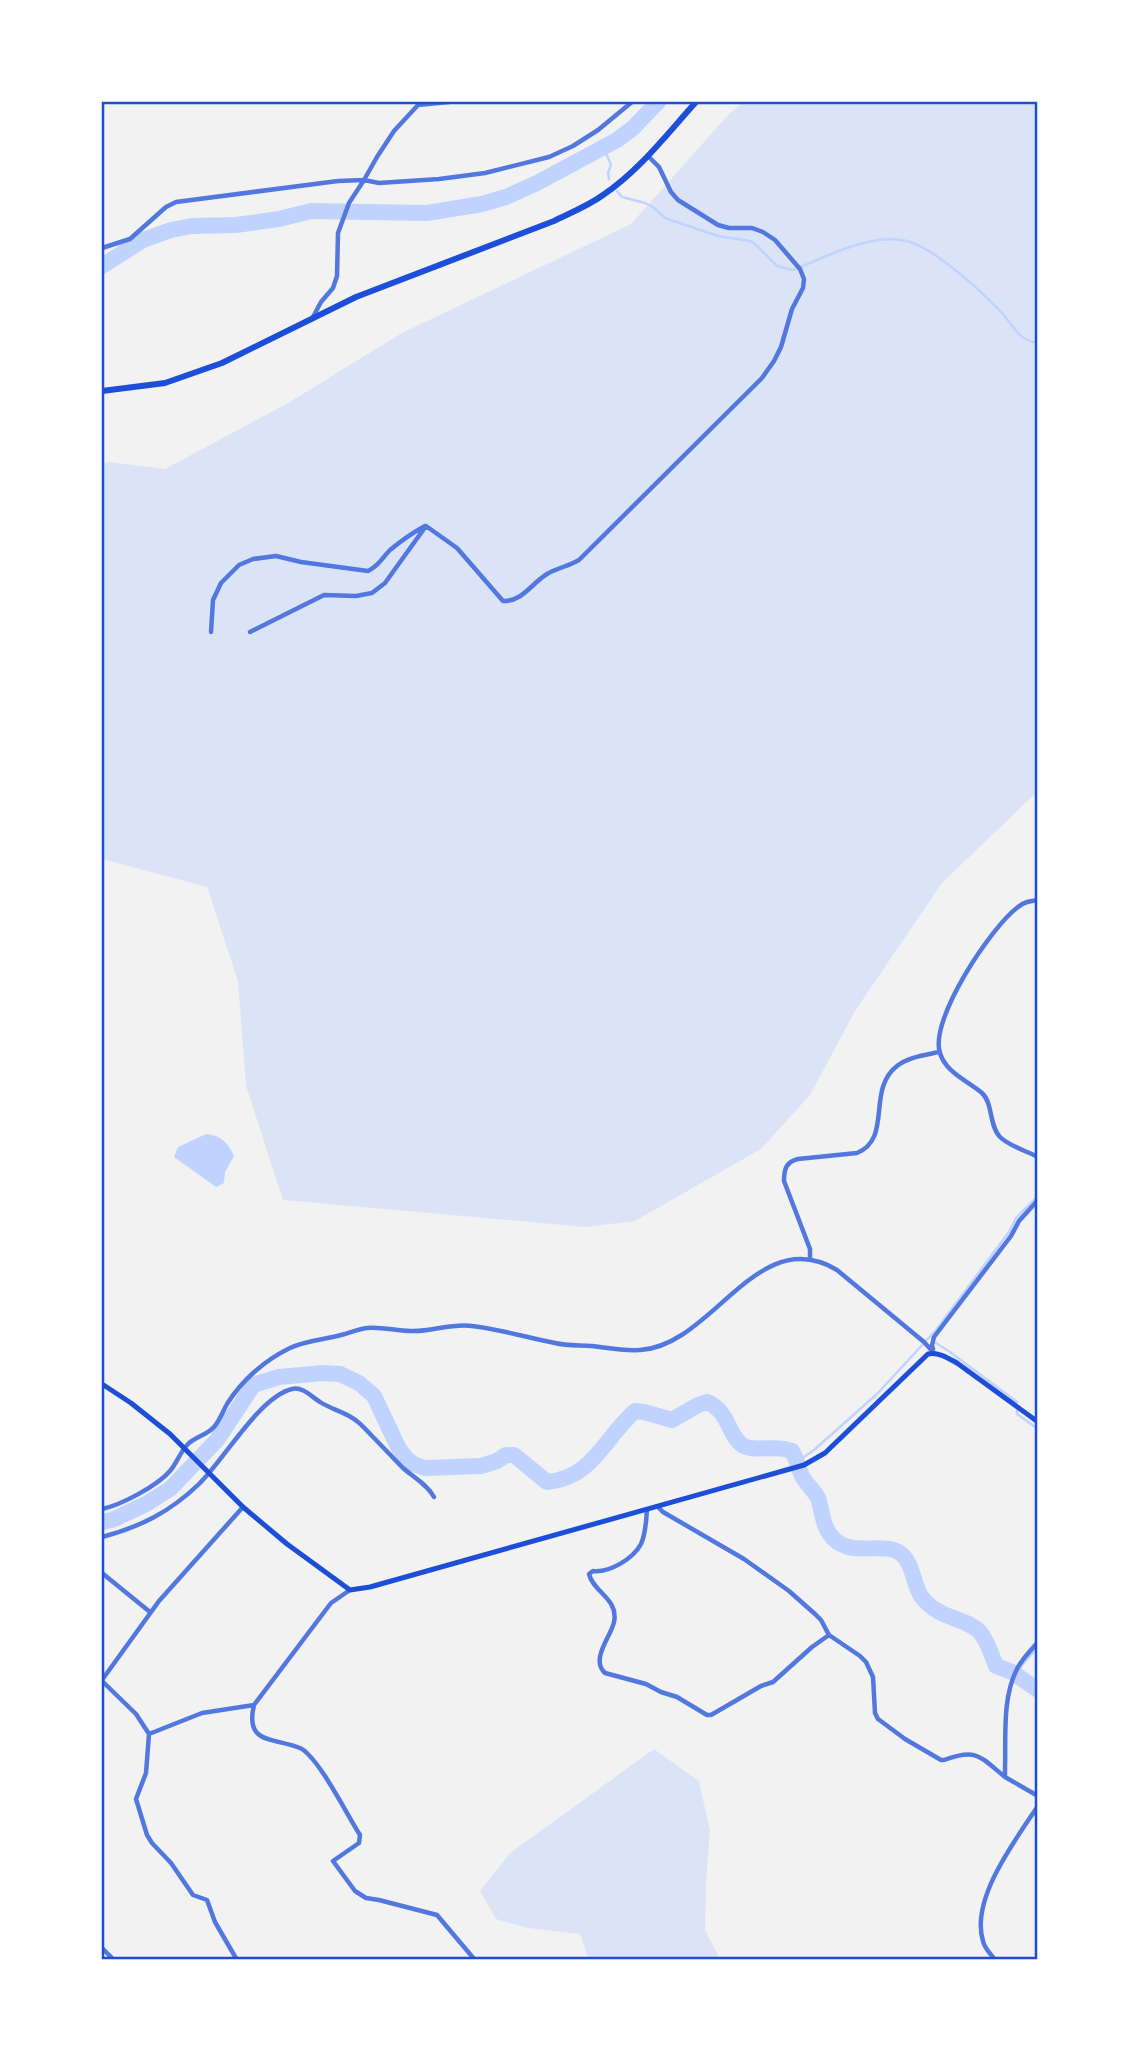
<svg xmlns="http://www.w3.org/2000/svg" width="1139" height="2061" viewBox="0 0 1139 2061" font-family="'Alegreya Sans',sans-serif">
<rect width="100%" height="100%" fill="#f2f2f2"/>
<path fill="#dbe4f7" d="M 743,102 L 1037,102 L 1038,319 L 1036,319 L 1037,792 L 942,883 L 855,1011 L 810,1095 L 761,1149 L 635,1221 L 585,1227 L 283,1200 L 246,1086 L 238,981 L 207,887 L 102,859 L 102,464 L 109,462 L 165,469 L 288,403 L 402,333 L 631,224 L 728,115 Z
M 654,1749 L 699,1781 L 710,1831 L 706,1882 L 705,1930 L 720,1959 L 589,1959 L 580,1934 L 528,1928 L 496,1919 L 480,1891 L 510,1853 Z"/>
<path fill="#bfd3fe" d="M 206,1134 C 221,1135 228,1143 234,1156 L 225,1172 L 224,1183 L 216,1187 L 174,1157 L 178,1147 Z"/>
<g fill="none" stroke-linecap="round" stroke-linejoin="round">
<path stroke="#bfd3fe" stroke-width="2.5" d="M 603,146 L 611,165 L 608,173 L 609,179
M 617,191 L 622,197 L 645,203 L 653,207 L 665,218 L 718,236 L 750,241 L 755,244 L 777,266 L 793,270 C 826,257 866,235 902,240 C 931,244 982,292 1002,313 C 1015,327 1016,339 1038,343
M 936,1343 L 950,1352 L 1017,1402
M 1017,1411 L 1017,1414 L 1038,1429
M 797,1459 L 804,1457 L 814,1450 L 877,1394 L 936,1330 L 1009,1232 L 1016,1218 L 1038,1196
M 1017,1675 L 1022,1665 L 1038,1647"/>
<path stroke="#bfd3fe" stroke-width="16" d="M 102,266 L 143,240 L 171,230 L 192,226 L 236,225 L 279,219 L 311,211 L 427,213 L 482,204 L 506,197 L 537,183 L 617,140 L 633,128 L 658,102
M 102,1522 L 112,1520 L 146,1504 L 170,1489 L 217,1440 L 252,1387 L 256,1384 L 279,1377 L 323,1373 L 340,1374 L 359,1383 L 374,1396 L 399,1449 L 407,1459 L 413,1464 L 425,1468 L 481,1466 L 497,1461 L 506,1455 L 514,1455 L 547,1482 C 593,1478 604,1438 635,1411 L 644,1412 L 672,1420 L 698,1405 L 707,1402 C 729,1411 728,1435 742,1445 C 755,1453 775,1444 792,1451 C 797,1459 798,1468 802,1476 C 806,1484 814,1490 818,1498 C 823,1512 822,1527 833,1538 C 851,1558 884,1541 900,1553 C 913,1562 913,1584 921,1596 C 938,1620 966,1617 980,1632 C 988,1642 992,1656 996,1666 L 1012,1672 L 1038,1690"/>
<path stroke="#5277de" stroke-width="4.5" d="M 102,248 L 130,239 L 166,207 L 176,202 L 338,181 L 364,180 L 379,183 L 439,179 L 485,173 L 549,157 L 573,146 L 598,130 L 632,102
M 313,317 L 321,302 L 333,288 L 337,276 L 338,233 L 349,203 L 364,180 L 377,157 L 394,131 L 418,105 L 449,102
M 211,632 L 213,600 L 221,583 L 239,565 L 253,559 L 276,556 L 301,562 L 368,571 C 379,566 382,558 390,550 C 401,541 412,533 425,526
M 250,632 L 324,595 L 356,596 L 372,593 L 385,583 L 426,526 L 457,548 L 503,601 C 522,602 532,583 547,574 C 557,568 569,566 579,560 L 762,378 L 774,361 L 781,347 L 792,309 L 803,288 L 804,279 L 800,269 L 775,240 L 763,232 L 752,228 L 729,228 L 718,225 L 678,200 L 671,192 L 659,167 L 648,156
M 1038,900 C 1030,901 1024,902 1018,907 C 991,927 929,1020 940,1053 C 946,1073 968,1081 982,1093 C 993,1103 989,1126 1000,1137 C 1009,1146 1026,1151 1038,1157
M 810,1259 L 810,1249 L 784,1181 C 784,1169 786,1162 798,1159 L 857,1153 C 893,1138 866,1090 897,1066 C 908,1057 925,1055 939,1052
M 933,1349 L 932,1345 L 934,1337 L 1011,1236 L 1019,1221 L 1038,1200
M 658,1507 L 663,1512 L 744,1559 L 789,1591 L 815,1614 L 821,1620 L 829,1635 L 860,1656 L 866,1662 L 873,1677 L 875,1713 L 878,1719 L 905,1739 L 941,1760 L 944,1760 C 977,1748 979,1756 1005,1777
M 102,1509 C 121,1505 157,1486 170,1471 C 177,1463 180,1452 188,1444 C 195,1437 207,1435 214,1427 C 220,1420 223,1411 227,1404 C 242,1380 265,1360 290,1348 C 307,1340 323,1340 341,1335 C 350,1333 358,1329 367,1328 C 383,1326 398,1332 414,1331 C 433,1331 453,1323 472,1326 C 500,1329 528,1338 555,1343 C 567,1346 580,1345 592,1346 C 608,1348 624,1351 640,1350 C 713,1346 757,1222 837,1270 L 924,1342 L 934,1353
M 647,1510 C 646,1521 646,1533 641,1544 C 633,1559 609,1573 593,1571 L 589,1574 C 593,1592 619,1599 614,1622 C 611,1637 590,1659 605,1673 L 646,1684 L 661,1692 L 677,1697 L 707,1715 L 711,1715 L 761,1686 L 773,1682 L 812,1647 L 829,1635
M 102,1537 C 140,1527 170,1512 199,1484 C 224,1460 259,1397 292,1389 C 302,1386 312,1397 320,1402 C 332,1410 347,1412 358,1422 C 363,1426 368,1432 373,1437 C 383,1447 393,1458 403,1468 C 413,1477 427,1484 434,1497
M 102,1573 L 150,1612
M 350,1590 L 331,1603 L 254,1705 C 244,1746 276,1737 302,1749 C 321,1762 346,1813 360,1835 L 359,1843 L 333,1861 L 355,1891 L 366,1898 L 379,1900 L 437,1915 L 475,1960
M 1038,1642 C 1030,1651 1022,1659 1017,1669 C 1002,1698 1006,1737 1005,1768 L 1005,1777 L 1038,1796
M 102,1680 L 159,1601 L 243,1507
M 102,1681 L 136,1714 L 149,1734 L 146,1773 L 136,1799 L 147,1835 L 152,1843 L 171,1863 L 193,1895 L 207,1900 L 215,1922 L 237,1960
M 149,1734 L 202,1713 L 254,1705
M 102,1948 L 114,1960
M 995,1960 C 991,1954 984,1948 983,1941 C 970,1899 1016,1839 1038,1806"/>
<path stroke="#1d4ed8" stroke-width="5" d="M 102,1384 L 131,1403 L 170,1434 L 243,1507 L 287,1544 L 350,1590 L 370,1587 L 804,1465 L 825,1453 L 928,1354 C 939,1352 948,1358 957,1363 L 1038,1422"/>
<path stroke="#1d4ed8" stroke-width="6" d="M 102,391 L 165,383 L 222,363 L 356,297 L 554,221 C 570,213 588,206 603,195 C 639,171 667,134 696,102"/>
</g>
<rect width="1139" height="2061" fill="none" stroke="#ffffff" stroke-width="206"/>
<rect x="103" y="103" width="933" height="1855" fill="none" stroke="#1d4ed8" stroke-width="2.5"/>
</svg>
